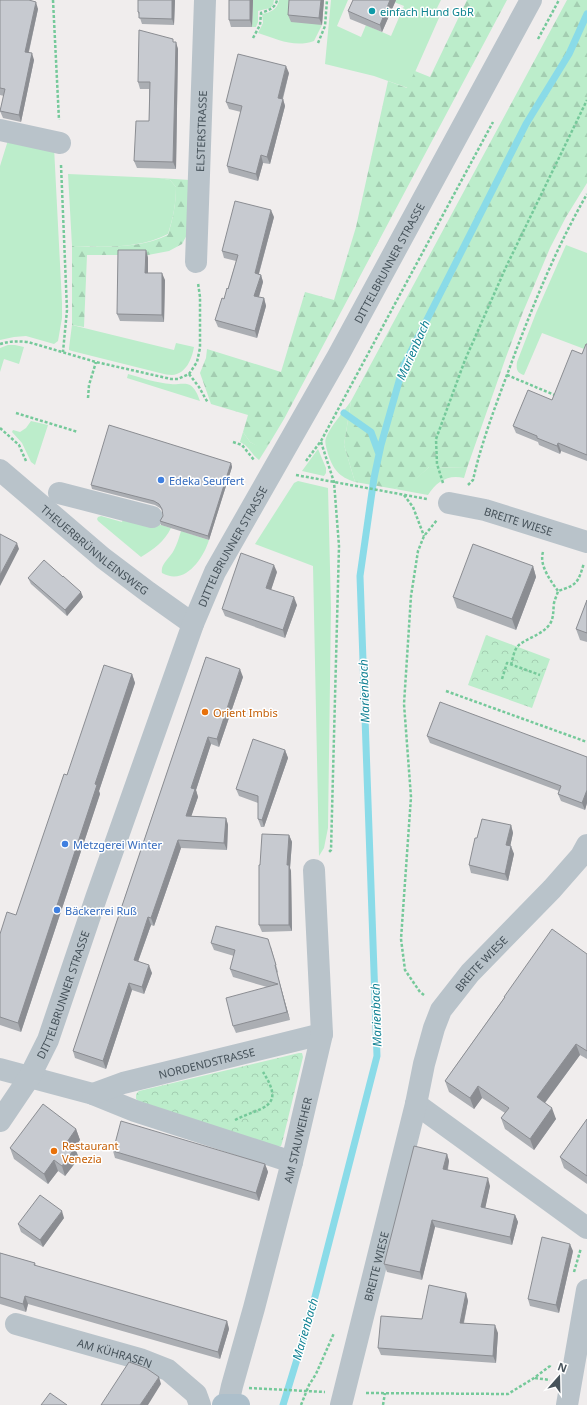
<svg xmlns="http://www.w3.org/2000/svg" width="587" height="1405" viewBox="0 0 587 1405" font-family="'Noto Sans',sans-serif">
<defs>
<pattern id="forest-firs" width="22" height="20" patternUnits="userSpaceOnUse"><rect width="22" height="20" fill="#bcedcb"/><path d="M5 1l3.5 6h-7zM16 11l3.5 6h-7z" fill="#a3cdb1"/></pattern>
<pattern id="park-crowns" width="20" height="18" patternUnits="userSpaceOnUse"><rect width="20" height="18" fill="#bcedcb"/><path d="M2 6a3 3 0 1 1 6 0M12 15a3 3 0 1 1 6 0" fill="none" stroke="#a3cdb1"/></pattern>
</defs>
<rect width="100%" height="100%" fill="#f0eded"/>
<path fill="#bcedcb" d="M 253,0 L 274,0 L 273,5 L 270,8 L 258,11 L 258,22 L 256,27 L 252,27 Z
M 279,0 L 289,0 L 322,25 L 314,41 C 294,48 277,39 258,33 L 263,23 L 262,14 C 271,12 277,10 279,0 Z
M 331,0 L 348,0 L 337,26 L 361,37 L 366,25 L 391,36 L 404,6 L 389,0 L 441,0 L 437,8 L 442,11 L 408,88 L 374,76 L 325,64 Z
M 9,137 L 54,147 L 62,303 L 62,318 L 58,341 L 54,344 L 26,336 L 14,337 L 0,340 L 0,166 Z
M 68,174 L 159,178 L 170,180 L 176,187 C 176,204 173,218 168,234 C 139,249 103,247 72,246 Z
M 566,245 L 587,253 L 587,350 L 542,333 L 524,375 C 517,373 516,369 517,362 L 536,313 Z
M 72,325 L 174,350 L 176,343 L 194,347 C 192,359 186,374 172,375 C 168,375 164,374 160,373 L 72,351 L 69,350 L 69,348 Z
M 8,345 L 15,345 L 24,347 L 19,364 L 4,359 L 0,372 L 0,348 Z
M 128,374 C 142,378 157,383 171,384 C 176,385 185,382 190,385 C 195,388 198,395 200,401 L 127,378 Z
M 351,401 L 344,445 L 355,482 C 339,477 333,469 328,454 C 327,449 324,443 326,438 C 330,427 344,411 351,401 Z
M 31,421 L 48,425 L 35,465 L 31,462 L 22,443 L 12,432 L 13,430 L 20,432 L 26,428 Z
M 243,432 L 250,442 L 260,447 L 269,444 L 259,460 C 252,455 249,446 240,442 Z
M 318,449 L 326,468 L 326,473 L 324,476 L 302,471 Z
M 429,467 L 467,468 L 464,478 C 448,474 436,482 428,495 L 395,489 L 410,484 Z
M 298,481 L 328,488 L 331,608 L 328,828 L 324,848 L 319,856 L 313,566 L 255,544 L 294,483 Z
M 124,514 L 171,528 C 164,542 154,549 141,557 L 98,521 L 97,519 L 98,517 L 101,516 L 122,522 Z
M 181,531 L 209,540 C 203,559 185,586 162,573 C 160,564 170,558 174,550 C 177,544 179,538 181,531 Z"/>
<path fill="url(#forest-firs)" d="M 467,0 L 507,0 L 284,419 L 269,444 L 260,448 L 250,442 L 243,432 L 248,415 L 211,404 L 200,373 L 206,358 L 207,349 L 281,372 L 305,292 L 334,300 L 356,227 L 388,81 L 407,88 L 415,71 L 430,77 Z
M 567,0 L 587,0 L 587,183 L 566,217 L 550,248 L 523,312 L 506,357 L 467,468 L 429,467 L 410,485 L 395,489 L 355,482 L 344,445 L 351,401 Z
M 159,178 L 190,180 L 188,233 L 182,244 L 169,251 L 148,255 L 87,255 L 84,327 L 72,325 L 72,246 C 103,247 139,249 168,235 C 173,218 176,204 176,187 L 170,180 Z"/>
<path fill="url(#park-crowns)" d="M 486,635 L 550,659 L 532,708 L 468,685 Z
M 299,1053 L 302,1053 L 303,1057 L 282,1143 L 281,1146 L 277,1147 L 140,1102 L 136,1099 L 136,1094 L 139,1091 Z"/>
<g fill="none" stroke-linecap="round" stroke-linejoin="round">
<path stroke="#8adbe8" stroke-width="7" d="M 344,413 L 371,432 L 379,454
M 283,1405 L 309,1320 L 377,1056 L 360,576 L 374,478 L 381,445 L 403,367 L 526,124 L 569,54 L 587,14"/>
<path stroke="#75c99a" stroke-width="2.5" stroke-dasharray="3 2" stroke-linecap="butt" d="M 53,0 L 59,120
M 253,38 L 260,25 L 261,13 C 268,10 275,9 277,0
M 538,39 L 559,0
M 318,43 L 325,26 L 327,0
M 61,165 L 67,310 L 63,352
M 0,344 C 10,341 18,341 28,342 L 96,362 L 171,379 L 178,379 L 189,374 L 197,362 L 200,348 L 200,297 L 198,283
M 189,374 L 199,387 L 208,403
M 507,375 L 557,396
M 88,398 L 89,385 L 96,362
M 16,413 L 78,432
M 0,428 L 19,445 L 26,461
M 233,442 L 242,445 L 254,460
M 321,442 L 334,482 L 339,546 L 331,850 L 328,853
M 306,461 L 321,441 L 493,122
M 296,475 L 427,499
M 443,483 L 437,464 L 436,439 L 465,360 L 506,267 L 587,100
M 468,485 L 473,480 C 482,440 497,402 511,364 C 533,305 556,248 587,194
M 404,495 L 413,507 L 424,536
M 543,552 C 539,565 550,580 558,591
M 511,665 C 513,658 514,649 519,645 C 529,637 542,635 550,624 C 554,617 553,611 554,603 C 555,599 557,595 558,591 C 577,585 578,583 584,563
M 502,679 L 507,663 L 540,675
M 446,691 L 587,742
M 424,995 L 420,992 L 405,970 L 401,939 L 411,797 L 404,704 L 411,596 L 418,551 L 424,536 L 437,520
M 235,1120 C 260,1107 287,1109 263,1072
M 574,1272 L 581,1248
M 535,1378 L 550,1380
M 366,1393 L 508,1394 L 534,1378 L 550,1366 L 550,1364
M 301,1405 L 309,1385 L 316,1374 L 334,1333
M 383,1405 L 385,1393"/>
<g stroke="#b9c3ca" stroke-width="22">
<path d="M 0,130 L 60,143"/>
<path id="s1" d="M 196,262 L 205,0"/>
<path id="s2" d="M 0,470 L 103,558 L 148,592 L 193,624"/>
<path d="M 59,493 L 152,517"/>
<path id="s3" d="M 449,503 L 485,510 L 587,542"/>
<path d="M 0,1069 L 93,1094 L 135,1111 L 292,1162"/>
<path id="s4" d="M 93,1094 L 123,1083 L 322,1034"/>
<path d="M 416,1104 L 587,1228"/>
<path id="s5" d="M 0,1121 L 29,1078 L 48,1040 L 96,898 L 193,624 L 215,572 L 338,356 L 531,0"/>
<path id="s6" d="M 16,1324 L 140,1359 L 168,1370 L 196,1394 L 200,1405"/>
<path id="s7" d="M 228,1404 L 232,1386 L 254,1308 L 292,1162 L 322,1034 L 314,870"/>
<path id="s8" d="M 341,1405 L 416,1104 L 424,1064 L 434,1028 L 441,1010 L 470,973 L 552,889 L 581,856 L 587,845"/>
<path d="M 567,1405 L 587,1290"/>
</g>
<path stroke="#adbfcb" stroke-width="22" d="M 223,1405 L 239,1405"/>
<path stroke="#75c99a" stroke-width="2.5" stroke-dasharray="3 2" stroke-linecap="butt" d="M 249,1388 L 325,1392"/>
</g>
<path fill="#abaeb3" d="M 0,0 L 30,0 L 38,9 L 29,52 L 34,60 L 21,122 L 3,118 L 0,111 L 4,96 L 0,95 Z
M 175,0 L 174,25 L 142,24 L 138,12 Z
M 229,0 L 253,0 L 252,27 L 231,27 L 229,20 Z
M 324,0 L 322,25 L 291,22 L 288,15 Z
M 353,0 L 396,0 L 382,32 L 350,19 L 348,11 Z
M 175,42 L 178,49 L 176,169 L 137,168 L 134,161 L 149,121 L 149,89 L 140,89 L 138,82 Z
M 289,73 L 283,99 L 285,106 L 270,164 L 263,163 L 258,181 L 229,173 L 227,166 L 241,112 L 229,109 L 226,102 Z
M 274,217 L 259,274 L 261,275 L 263,282 L 259,297 L 264,298 L 266,306 L 257,338 L 218,327 L 215,320 L 228,289 L 236,261 L 224,258 L 222,251 Z
M 146,250 L 148,258 L 148,273 L 165,280 L 164,322 L 120,321 L 117,314 Z
M 587,344 L 587,461 L 561,451 L 560,454 L 539,445 L 538,442 L 516,433 L 513,426 L 552,400 L 582,354 Z
M 231,463 L 232,467 L 209,540 L 161,525 L 160,521 L 163,516 L 163,511 L 160,508 L 155,505 L 92,489 L 91,485 Z
M 533,566 L 536,577 L 516,630 L 457,608 L 453,597 Z
M 277,572 L 271,590 L 297,605 L 285,638 L 225,616 L 222,609 Z
M 28,578 L 83,597 L 67,616 L 31,584 Z
M 587,600 L 587,642 L 580,640 L 576,629 Z
M 206,657 L 243,677 L 219,747 L 211,744 L 196,790 L 198,797 L 191,816 L 226,818 L 228,825 L 227,850 L 181,848 L 154,926 L 151,925 L 138,962 L 152,973 L 144,994 L 132,990 L 106,1069 L 75,1058 L 73,1051 Z
M 132,674 L 135,683 L 99,791 L 100,794 L 21,1032 L 0,1025 L 0,934 L 16,915 L 67,775 Z
M 427,736 L 587,757 L 587,803 L 585,810 L 561,801 L 558,794 L 559,791 L 430,743 Z
M 285,750 L 288,758 L 264,827 L 261,827 L 258,819 L 258,803 L 239,796 L 236,789 Z
M 511,825 L 513,833 L 510,846 L 514,854 L 508,881 L 471,873 L 469,865 L 477,838 Z
M 289,835 L 292,842 L 290,868 L 291,871 L 292,931 L 262,932 L 259,925 L 260,865 Z
M 211,943 L 271,947 L 278,972 L 277,973 L 290,1020 L 236,1033 L 233,1026 L 267,987 L 233,977 L 230,969 L 234,956 L 214,950 Z
M 587,954 L 587,1059 L 580,1055 L 545,1103 L 556,1119 L 534,1150 L 505,1129 L 501,1118 L 505,1113 L 482,1098 L 474,1109 L 449,1092 L 445,1081 L 504,998 L 504,997 Z
M 587,1119 L 587,1184 L 564,1168 L 560,1157 Z
M 76,1129 L 80,1140 L 74,1148 L 79,1158 L 65,1176 L 58,1171 L 48,1184 L 14,1159 L 10,1148 Z
M 113,1151 L 265,1164 L 268,1172 L 259,1201 L 115,1158 Z
M 447,1154 L 449,1161 L 448,1170 L 490,1186 L 485,1208 L 515,1215 L 518,1222 L 512,1245 L 435,1227 L 422,1280 L 387,1272 L 384,1264 Z
M 64,1218 L 43,1247 L 21,1232 L 18,1224 Z
M 573,1251 L 559,1313 L 530,1306 L 528,1299 Z
M 0,1253 L 35,1263 L 36,1266 L 227,1321 L 229,1329 L 220,1359 L 28,1304 L 26,1312 L 0,1304 Z
M 466,1293 L 468,1301 L 464,1323 L 498,1333 L 496,1363 L 381,1355 L 378,1348 L 422,1319 Z"/>
<path fill="#8b8d92" d="M 172,0 L 175,0 L 174,25 L 172,19 Z
M 250,0 L 253,0 L 252,27 L 250,20 Z
M 321,0 L 324,0 L 322,25 L 319,18 Z
M 390,0 L 396,0 L 382,32 L 380,25 Z
M 36,2 L 38,9 L 27,59 L 25,52 Z
M 176,42 L 178,49 L 176,169 L 173,162 Z
M 32,53 L 34,60 L 21,122 L 19,115 Z
M 286,66 L 289,73 L 282,100 L 283,99 L 285,106 L 270,164 L 267,157 L 278,98 Z
M 261,155 L 263,163 L 258,181 L 256,174 Z
M 271,210 L 274,217 L 257,280 L 255,273 Z
M 146,250 L 148,258 L 148,280 L 145,273 Z
M 162,273 L 165,280 L 164,322 L 162,315 Z
M 261,275 L 263,282 L 257,303 L 254,296 Z
M 264,298 L 266,306 L 257,338 L 255,331 Z
M 558,443 L 561,451 L 560,454 L 557,446 Z
M 231,463 L 232,467 L 209,540 L 208,536 Z
M 17,543 L 19,549 L 0,586 L 0,575 Z
M 274,565 L 277,572 L 269,596 L 266,588 Z
M 533,566 L 536,577 L 516,630 L 512,619 Z
M 81,592 L 83,597 L 67,616 L 65,610 Z
M 294,597 L 297,605 L 285,638 L 283,630 Z
M 240,669 L 243,677 L 219,747 L 217,739 Z
M 132,674 L 135,683 L 99,791 L 100,794 L 21,1032 L 18,1023 L 95,784 Z
M 208,737 L 211,744 L 196,790 L 198,797 L 189,823 L 186,816 L 191,788 Z
M 285,750 L 288,758 L 264,827 L 262,820 Z
M 587,790 L 587,803 L 585,810 L 582,803 Z
M 226,818 L 228,825 L 227,850 L 224,843 Z
M 511,825 L 513,833 L 509,852 L 506,845 Z
M 289,835 L 292,842 L 290,868 L 291,871 L 292,931 L 289,925 L 287,865 Z
M 178,840 L 181,848 L 154,926 L 151,918 Z
M 511,846 L 514,854 L 508,881 L 505,874 Z
M 148,917 L 151,925 L 136,967 L 134,960 Z
M 149,965 L 152,973 L 144,994 L 142,987 Z
M 275,965 L 277,973 L 290,1020 L 287,1012 Z
M 129,983 L 132,990 L 106,1069 L 103,1061 Z
M 576,1044 L 580,1055 L 541,1108 L 537,1097 Z
M 478,1086 L 482,1098 L 474,1109 L 470,1098 Z
M 552,1108 L 556,1119 L 534,1150 L 530,1139 Z
M 76,1129 L 80,1140 L 71,1152 L 67,1142 Z
M 75,1148 L 79,1158 L 65,1176 L 62,1166 Z
M 447,1154 L 449,1161 L 446,1176 L 443,1169 Z
M 54,1160 L 58,1171 L 48,1184 L 44,1174 Z
M 265,1164 L 268,1172 L 259,1201 L 256,1193 Z
M 488,1178 L 490,1186 L 484,1214 L 481,1207 Z
M 62,1211 L 64,1218 L 43,1247 L 40,1240 Z
M 515,1215 L 518,1222 L 512,1245 L 510,1237 Z
M 432,1220 L 435,1227 L 422,1280 L 420,1272 Z
M 570,1244 L 573,1251 L 559,1313 L 556,1305 Z
M 466,1293 L 468,1301 L 462,1330 L 460,1323 Z
M 25,1296 L 28,1304 L 26,1312 L 23,1304 Z
M 227,1321 L 229,1329 L 220,1359 L 218,1352 Z
M 495,1325 L 498,1333 L 496,1363 L 493,1356 Z
M 159,1377 L 161,1384 L 148,1405 L 140,1405 Z"/>
<path fill="#c7cad0" stroke="#8b8d92" d="M 0,0 L 29,0 L 36,2 L 25,52 L 32,53 L 19,115 L 0,111 L 5,89 L 0,88 Z
M 138,0 L 172,0 L 172,19 L 139,18 L 139,12 L 138,12 Z
M 229,0 L 250,0 L 250,20 L 229,20 Z
M 289,0 L 321,0 L 319,18 L 288,15 Z
M 353,0 L 390,0 L 380,25 L 348,11 Z
M 139,30 L 173,39 L 173,42 L 176,42 L 173,162 L 134,161 L 136,121 L 149,121 L 150,82 L 138,82 Z
M 238,54 L 286,66 L 278,98 L 283,99 L 267,157 L 261,155 L 256,174 L 227,166 L 242,106 L 226,102 Z
M 235,201 L 271,210 L 255,273 L 261,275 L 254,296 L 264,298 L 255,331 L 215,320 L 222,298 L 224,299 L 227,288 L 228,289 L 238,255 L 222,251 Z
M 118,250 L 146,250 L 145,273 L 162,273 L 162,315 L 117,314 Z
M 586,344 L 587,344 L 587,455 L 558,443 L 557,446 L 537,438 L 537,436 L 513,426 L 528,390 L 552,400 L 572,350 L 582,354 Z
M 109,425 L 231,463 L 208,536 L 160,521 L 163,516 L 162,509 L 159,504 L 154,501 L 91,485 Z
M 0,534 L 17,543 L 0,575 Z
M 473,544 L 533,566 L 512,619 L 453,597 Z
M 241,553 L 274,565 L 266,588 L 294,597 L 283,630 L 222,609 Z
M 44,560 L 63,577 L 63,576 L 81,592 L 65,610 L 28,578 Z
M 587,600 L 587,633 L 576,629 Z
M 206,657 L 240,669 L 217,739 L 208,737 L 191,788 L 195,789 L 186,816 L 226,818 L 224,843 L 178,840 L 151,918 L 148,917 L 134,960 L 149,965 L 142,987 L 129,983 L 103,1061 L 73,1051 Z
M 104,665 L 132,674 L 95,784 L 97,785 L 18,1023 L 0,1017 L 0,934 L 7,912 L 16,915 L 64,774 L 67,775 Z
M 440,702 L 587,757 L 587,790 L 582,803 L 558,794 L 561,786 L 427,736 Z
M 253,739 L 285,750 L 262,820 L 258,819 L 258,796 L 236,789 Z
M 482,819 L 511,825 L 506,845 L 511,846 L 505,874 L 469,865 L 475,838 L 477,838 Z
M 262,834 L 289,835 L 287,865 L 289,865 L 289,925 L 259,925 L 259,865 L 260,865 Z
M 216,926 L 268,939 L 276,965 L 275,965 L 287,1012 L 233,1026 L 226,998 L 278,984 L 230,969 L 235,950 L 211,943 Z
M 552,929 L 587,954 L 587,1051 L 576,1044 L 537,1097 L 552,1108 L 530,1139 L 501,1118 L 509,1108 L 478,1086 L 470,1098 L 445,1081 L 505,997 L 504,997 Z
M 43,1104 L 76,1129 L 67,1142 L 75,1148 L 62,1166 L 54,1160 L 44,1174 L 10,1148 Z
M 587,1119 L 587,1176 L 560,1157 Z
M 121,1121 L 265,1164 L 256,1193 L 113,1151 Z
M 414,1146 L 447,1154 L 443,1169 L 488,1178 L 481,1207 L 515,1215 L 510,1237 L 432,1220 L 420,1272 L 384,1264 Z
M 40,1195 L 62,1211 L 40,1240 L 18,1224 Z
M 542,1237 L 570,1244 L 556,1305 L 528,1299 Z
M 0,1253 L 35,1263 L 34,1265 L 227,1321 L 218,1352 L 25,1296 L 23,1304 L 0,1297 Z
M 429,1285 L 466,1293 L 460,1323 L 495,1325 L 493,1356 L 378,1348 L 381,1316 L 422,1319 Z
M 129,1362 L 146,1368 L 159,1377 L 140,1405 L 101,1405 Z
M 50,1393 L 67,1405 L 41,1405 Z"/>
<circle fill="#0f9aa8" stroke="#fff" stroke-width="1.5" cx="372" cy="11" r="4"/>
<g fill="#3f7fe0" stroke="#fff" stroke-width="1.5">
<circle cx="161" cy="480" r="4"/>
<circle cx="65" cy="844" r="4"/>
<circle cx="57" cy="910" r="4"/>
</g>
<g fill="#e8710a" stroke="#fff" stroke-width="1.5">
<circle cx="205" cy="712" r="4"/>
<circle cx="54" cy="1151" r="4"/>
</g>
<g text-anchor="middle" dominant-baseline="central" stroke-width="3" stroke-linejoin="round" paint-order="stroke">
<g font-size="11" fill="#0d838f" stroke="#fff" text-anchor="start">
<text x="380" y="11">einfach Hund GbR</text>
</g>
<g font-size="11" fill="#46525a" stroke="#fff">
<text stroke="none"><textPath href="#s1" startOffset="131">ELSTERSTRASSE</textPath></text>
<text stroke="none"><textPath href="#s5" startOffset="946">DITTELBRUNNER STRASSE</textPath></text>
<text stroke="none"><textPath href="#s3" startOffset="72">BREITE WIESE</textPath></text>
<text stroke="none"><textPath href="#s5" startOffset="622">DITTELBRUNNER STRASSE</textPath></text>
<text stroke="none"><textPath href="#s2" startOffset="124">THEUERBRÜNNLEINSWEG</textPath></text>
<text stroke="none"><textPath href="#s8" startOffset="469">BREITE WIESE</textPath></text>
<text stroke="none"><textPath href="#s5" startOffset="142">DITTELBRUNNER STRASSE</textPath></text>
<text stroke="none"><textPath href="#s4" startOffset="118">NORDENDSTRASSE</textPath></text>
<text stroke="none"><textPath href="#s7" startOffset="273">AM STAUWEIHER</textPath></text>
<text stroke="none"><textPath href="#s8" startOffset="143">BREITE WIESE</textPath></text>
<text stroke="none"><textPath href="#s6" startOffset="103">AM KÜHRASEN</textPath></text>
</g>
<g font-size="11" fill="#366cbe" stroke="#fff" text-anchor="start">
<text x="169" y="480">Edeka Seuffert</text>
<text x="73" y="844">Metzgerei Winter</text>
<text x="65" y="910">Bäckerrei Ruß</text>
</g>
<g font-size="11" fill="#c56008" stroke="#fff" text-anchor="start">
<text x="213" y="712">Orient Imbis</text>
<text x="62" y="1145">Restaurant<tspan x="62" dy="13">Venezia</tspan></text>
</g>
<g font-size="12" font-style="italic" fill="#118294" stroke="#fff">
<text transform="translate(413 350) rotate(-66)">Marienbach</text>
<text transform="translate(364 691) rotate(-92)">Marienbach</text>
<text transform="translate(376 1015) rotate(-92)">Marienbach</text>
<text transform="translate(305 1329) rotate(-74)">Marienbach</text>
</g>
</g>
<g transform="translate(559 1377) rotate(20)" stroke="#ffffff" stroke-width="3" paint-order="stroke">
<path d="M0-3L7 15L0 10L-7 15Z" fill="#46525a"/>
<text y="-6" font-size="11" font-weight="bold" text-anchor="middle" fill="#46525a">N</text>
</g>
</svg>
